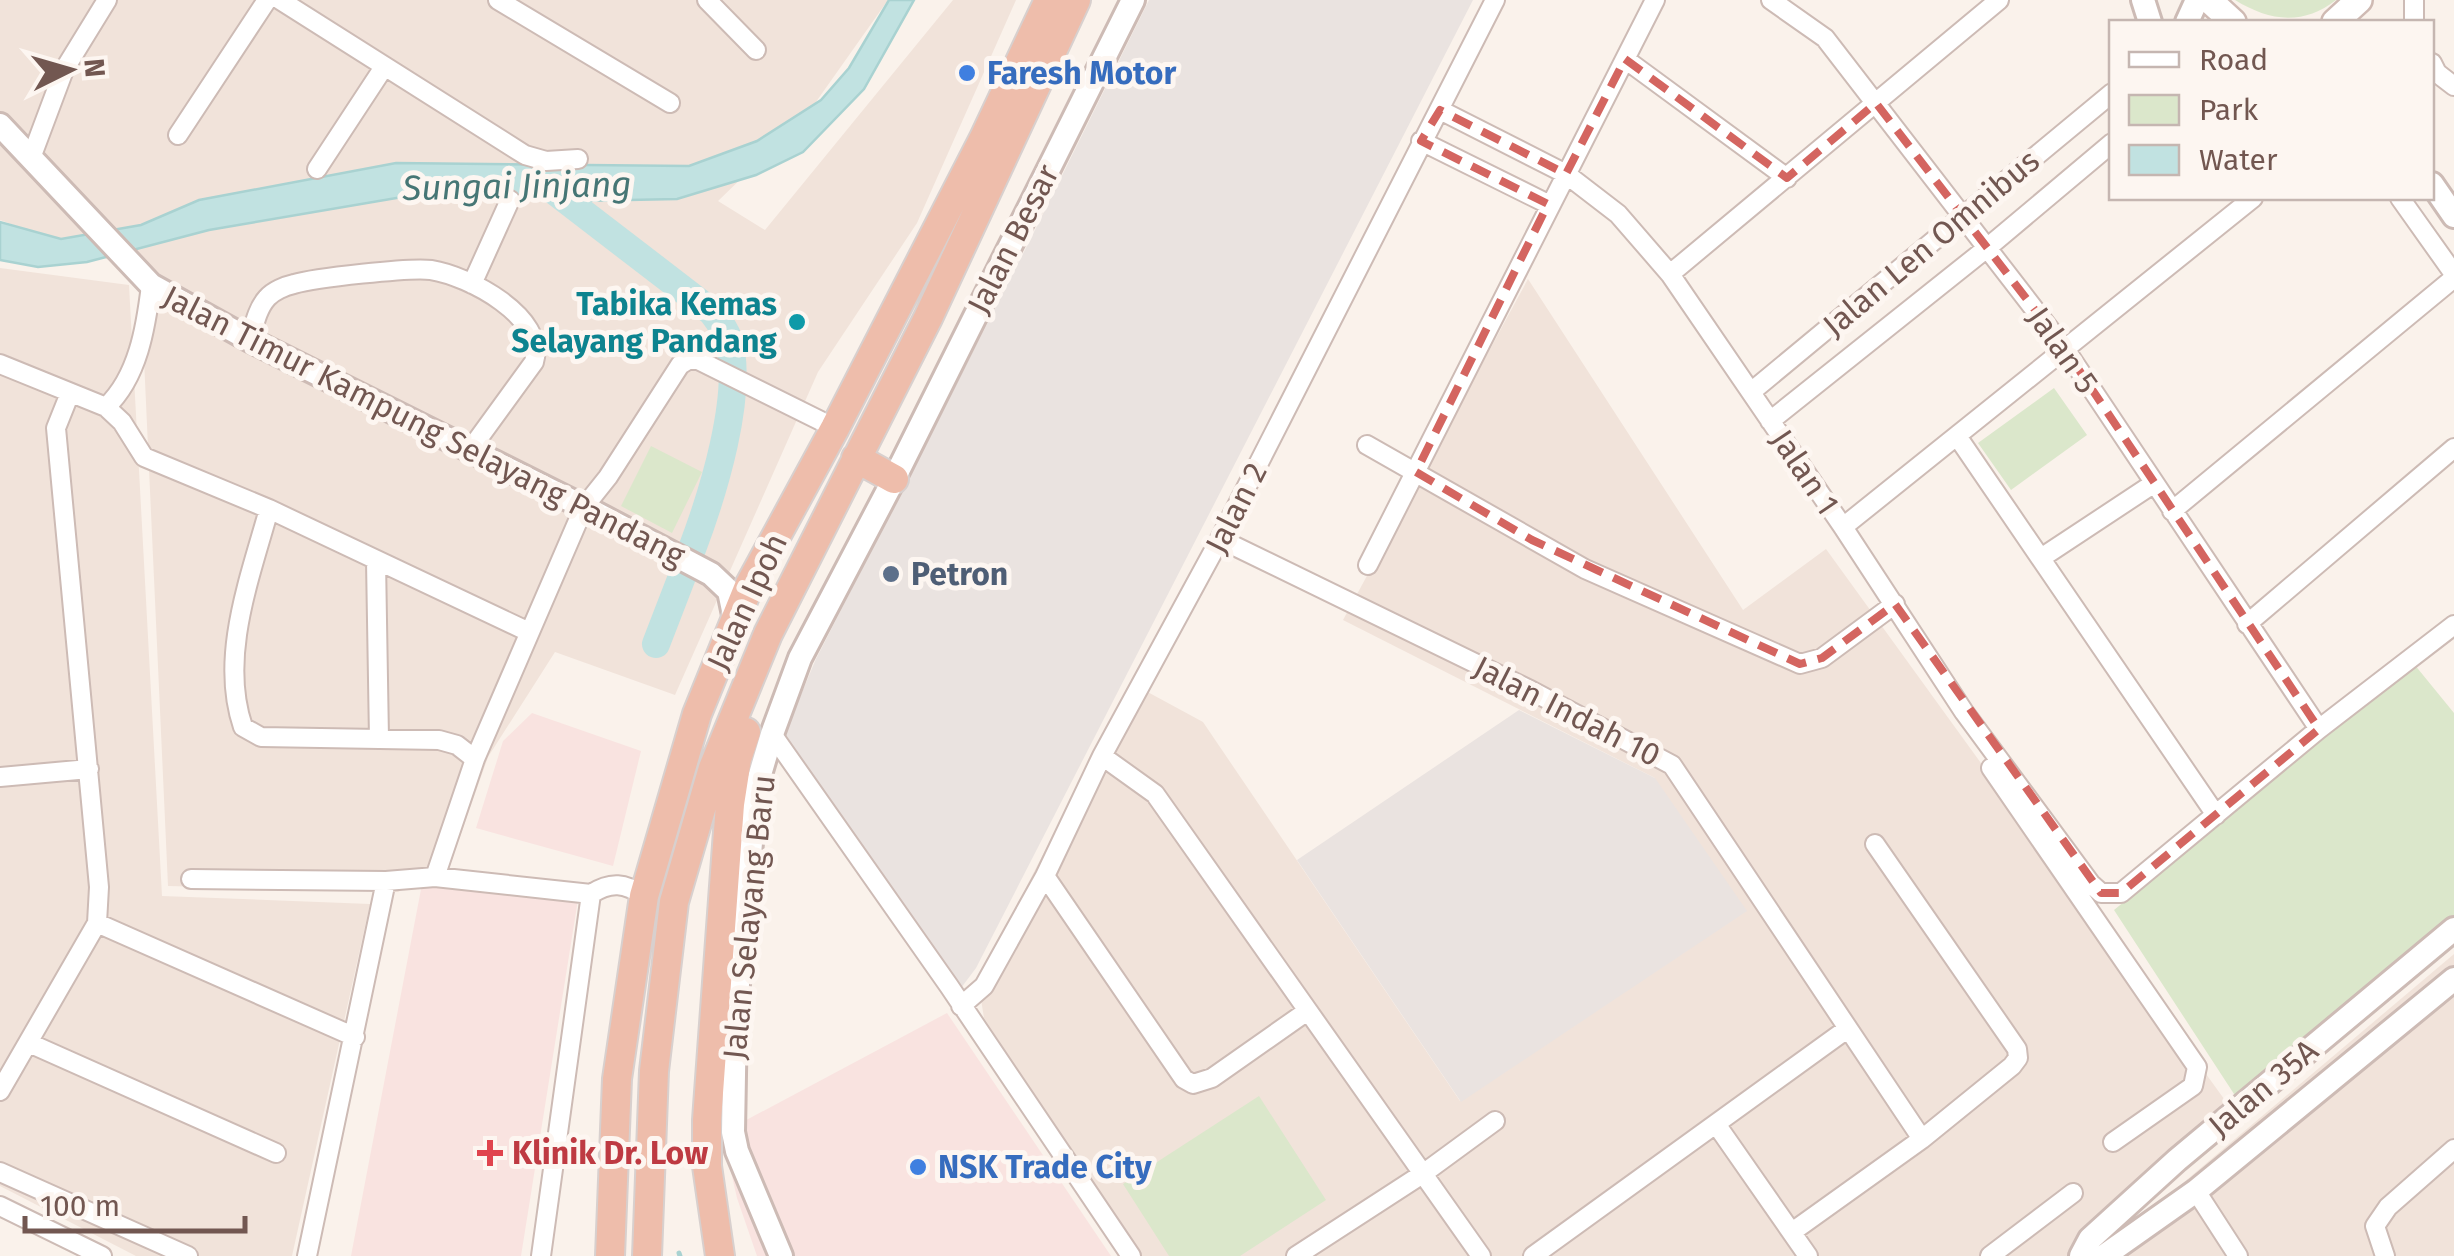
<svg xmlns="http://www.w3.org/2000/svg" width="2454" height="1256" viewBox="0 0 2454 1256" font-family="'Fira Sans',sans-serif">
<rect width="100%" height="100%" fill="#faf2eb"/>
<path fill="#f1e3da" d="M 0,0 L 888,0 L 806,116 L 718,201 L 765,230 L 953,0 L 1016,0 L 917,223 L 818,372 L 675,695 L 555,652 L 488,757 L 450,865 L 398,892 L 168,886 L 140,271 L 0,220 Z
M 0,268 L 129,285 L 162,896 L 370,904 L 292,1256 L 136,1256 L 0,1186 Z
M 1528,279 L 1743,610 L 1826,549 L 2227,1103 L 2078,1235 L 2077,1256 L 1138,1256 L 984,1018 L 978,981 L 1131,683 L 1203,722 L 1460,1101 L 1655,778 L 1343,620 Z
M 2454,954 L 2454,1256 L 2102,1256 L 2145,1215 Z"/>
<path fill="#f9e3e0" d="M 532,713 L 641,751 L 613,866 L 476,828 L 503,741 Z
M 422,884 L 580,887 L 521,1256 L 351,1256 Z
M 947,1013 L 1111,1256 L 757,1256 L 737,1198 L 722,1133 Z"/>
<path fill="#eae3e0" d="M 1149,0 L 1473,0 L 976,968 L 961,988 L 783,737 L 816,659 L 1031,238 Z
M 1519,710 L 1655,778 L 1747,911 L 1461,1102 L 1297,860 Z"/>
<path fill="#dbe7cb" d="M 2235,0 L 2336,0 C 2303,26 2269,21 2235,0 Z
M 2054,388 L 2087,435 L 2011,490 L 1978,443 Z
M 651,446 L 702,472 L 672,533 L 621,506 Z
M 2414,664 L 2454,713 L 2454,922 L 2236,1097 L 2114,910 Z
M 1259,1096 L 1326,1200 L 1240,1256 L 1169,1256 L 1123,1184 Z"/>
<path fill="#c1e2e1" stroke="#a9d2d1" stroke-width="2.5" d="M 889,0 L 914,0 L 864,89 L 803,152 L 756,175 L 677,199 L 579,201 L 414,195 L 209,230 L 87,262 L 38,267 L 0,260 L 0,222 L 61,239 L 141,225 L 199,200 L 396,163 L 689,166 L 757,141 L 821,100 L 849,68 Z"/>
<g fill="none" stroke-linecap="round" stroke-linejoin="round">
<path stroke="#a9d2d1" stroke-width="5" d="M 679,1253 L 680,1256"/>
<path stroke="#c1e2e1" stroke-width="28" d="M 544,183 L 712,312 C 718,320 725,329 728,338 C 745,393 712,496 692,549
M 656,644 L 683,574"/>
<g stroke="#cdbbb5" stroke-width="22">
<path id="minor" d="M 280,0 L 525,155 L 546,161 L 578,159
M 498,0 L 670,103
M 707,0 L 756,50
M 1771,0 L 1825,38 L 2065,349 L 2319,729
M 2414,0 L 2414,22
M 1625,59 L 1787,178
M 2432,63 L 2437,73 L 2454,86
M 1440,110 L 1566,174 L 1618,214 L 1670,274 L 1843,527 L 1964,712 L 2091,884 L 2101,893 L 2121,893 L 2319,729 L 2454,625
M 178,135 L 267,0
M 1421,141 L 1548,204
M 31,158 L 64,70 L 107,0
M 317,169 L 384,67
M 2400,198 L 2454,274
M 1670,274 L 1999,0
M 472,284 L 510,200
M 250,340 C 254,326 257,309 267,298 C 273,291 285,286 294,284 C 314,278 411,267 431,270 C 469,276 547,317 534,362 L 470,450
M 0,364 L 106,407 L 122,422 L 144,457 L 269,509 L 529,632
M 1751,392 L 2112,93
M 106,407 C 138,377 146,327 151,285
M 1770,421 L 1987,248 L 2112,143
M 1957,436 L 2216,815
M 1367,445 L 1585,569 L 1800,664 L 1822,658 L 1895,604
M 269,509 C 250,578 219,657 243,727 L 261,737 L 439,740 L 457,745 L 475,759
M 2172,511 L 2454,278
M 1843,527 L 2253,198
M 1220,539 L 1532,691 L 1672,765 L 1922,1139
M 2041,558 L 2153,484
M 376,561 L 379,739
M 1368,565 L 1655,0
M 2247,624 L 2454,448
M 772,734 L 949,986 L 1131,1256
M 1102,756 L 1155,794 L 1481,1256
M 1991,768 L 2197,1067 L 2193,1086 L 2113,1142
M 0,777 L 89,769
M 1045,876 L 1184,1079 L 1193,1084 L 1212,1078 L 1306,1012
M 435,877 L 475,759 L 584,507 L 608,477 L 680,365 L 688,360 L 698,360 L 835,428
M 191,879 L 386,881 L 435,877 L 591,894
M 591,894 C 611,881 625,883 644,896
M 97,923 L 355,1037
M 961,1006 L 984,986 L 1045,876 L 1102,756 L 1220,539 L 1495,0
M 29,1043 L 276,1153
M 0,1091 L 97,923 L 99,887 L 56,428 L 70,393
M 1716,1124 L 1808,1256
M 0,1172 L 188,1256
M 2196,1191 L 2238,1256
M 0,1206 L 102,1256
M 1792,1232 L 1922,1139 L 2012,1066 L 2018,1058 L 2017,1049 L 1875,844
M 307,1256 L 386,881
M 541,1256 L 591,894
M 1296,1256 L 1424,1173 L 1495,1121
M 1533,1256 L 1847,1029
M 1990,1256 L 2073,1193
M 2385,1256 L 2375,1226 L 2388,1207 L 2454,1149"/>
</g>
<g stroke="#cdbbb5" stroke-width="28">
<path id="tertiary" d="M 2143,0 L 2150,22
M 2187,22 L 2197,0
M 0,125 L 151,285 L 250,340 L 584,507 L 711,574 L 729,591 L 735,620
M 2432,184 L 2454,216
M 781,1256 L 737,1151 L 733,1132 L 735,1017 L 756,788 L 772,734 L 800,658 L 894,479 L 1133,0
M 2081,1256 L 2090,1239 L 2177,1160 L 2454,929
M 2104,1256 L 2196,1191 L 2454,979"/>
</g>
<g stroke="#cfbab3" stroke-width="30">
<path id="secondary" d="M 2209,0 L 2233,22
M 2335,22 L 2359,0"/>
</g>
<g stroke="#d8d0ce" stroke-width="32">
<path id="trunk" d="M 856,458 L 894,479
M 610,1256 L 617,1079 L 644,896 L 697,714 L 749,586 L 835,428 L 984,138 L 1049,0
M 647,1256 L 654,1071 L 674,902 L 713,768 L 768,634 L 928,318 L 1076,0
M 720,1256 L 707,1166 L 707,1120 L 730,804 L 737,759 L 746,732"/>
</g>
<use href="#minor" stroke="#fff" stroke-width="18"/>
<use href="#tertiary" stroke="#fff" stroke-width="22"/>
<use href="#secondary" stroke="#fff" stroke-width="25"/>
<use href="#trunk" stroke="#eebdab" stroke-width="28"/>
</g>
<path fill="none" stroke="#d46560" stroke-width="8" stroke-dasharray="20 12" stroke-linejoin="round" d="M 1625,59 L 1787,178 L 1876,103 L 2065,349 L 2319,729 L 2121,893 L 2101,893 L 1895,604 L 1822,658 L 1800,664 L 1532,540 L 1416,472 L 1548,204 L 1421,141 L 1440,110 L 1566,174 Z"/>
<g fill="#3f7fe0" stroke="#fdf6f1" stroke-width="4">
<circle cx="967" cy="73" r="10"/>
<circle cx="918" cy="1167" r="10"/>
</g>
<circle fill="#0f9aa8" stroke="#fdf6f1" stroke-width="4" cx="797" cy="322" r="10"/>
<circle fill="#5c6f8a" stroke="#fdf6f1" stroke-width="4" cx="891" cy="574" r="10"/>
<path fill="#e0444e" stroke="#fdf6f1" stroke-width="4" d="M485 1138h10v10h10v10h-10v10h-10v-10h-10v-10h10z"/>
<g text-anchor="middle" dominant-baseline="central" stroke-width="10" stroke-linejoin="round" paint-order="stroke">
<g font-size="32" font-weight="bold" fill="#366cbe" stroke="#fdf6f1" text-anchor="start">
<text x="987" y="73">Faresh Motor</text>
<text x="938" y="1167">NSK Trade City</text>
</g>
<g font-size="32" fill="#725751" stroke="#fdf6f1">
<text transform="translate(1013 239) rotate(-63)">Jalan Besar</text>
<text transform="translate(1931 243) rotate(-40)">Jalan Len Omnibus</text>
<text transform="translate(2063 350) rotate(55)">Jalan 5</text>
<text transform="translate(424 426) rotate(27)">Jalan Timur Kampung Selayang Pandang</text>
<text transform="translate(1805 472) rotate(56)">Jalan 1</text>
<text transform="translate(1236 508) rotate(-63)">Jalan 2</text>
<text transform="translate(747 602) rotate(-65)">Jalan Ipoh</text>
<text transform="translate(1567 711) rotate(27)">Jalan Indah 10</text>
<text transform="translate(749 917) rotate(-84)">Jalan Selayang Baru</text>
<text transform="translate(2263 1088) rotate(-40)">Jalan 35A</text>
</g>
<g font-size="32" font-weight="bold" fill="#0d838f" stroke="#fdf6f1" text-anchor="end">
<text x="777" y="304">Tabika Kemas<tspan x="777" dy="37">Selayang Pandang</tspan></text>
</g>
<g font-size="32" font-weight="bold" fill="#4e5e75" stroke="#fdf6f1" text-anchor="start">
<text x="911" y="574">Petron</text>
</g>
<g font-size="32" font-weight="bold" fill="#be3a42" stroke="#fdf6f1" text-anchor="start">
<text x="512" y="1153">Klinik Dr. Low</text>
</g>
<g font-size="35" font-style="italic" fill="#467675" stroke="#fdf6f1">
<text transform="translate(517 186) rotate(-1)">Sungai Jinjang</text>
</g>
</g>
<rect x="2109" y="20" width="325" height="180" fill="#fdf6f1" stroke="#c5b6b1" stroke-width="2.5"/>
<rect x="2129" y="52" width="50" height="15" fill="#ffffff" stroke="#c5b6b1" stroke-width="2.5"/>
<text x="2199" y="70" font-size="30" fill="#725751">Road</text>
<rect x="2129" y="95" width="50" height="30" fill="#dbe7cb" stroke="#c5b6b1" stroke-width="2.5"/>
<text x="2199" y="120" font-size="30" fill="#725751">Park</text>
<rect x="2129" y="145" width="50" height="30" fill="#c1e2e1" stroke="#c5b6b1" stroke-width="2.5"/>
<text x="2199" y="170" font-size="30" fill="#725751">Water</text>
<g transform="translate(70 70) rotate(85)" stroke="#fdf6f1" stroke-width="8" paint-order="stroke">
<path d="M0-8L18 38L0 25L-18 38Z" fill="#725751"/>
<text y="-15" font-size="28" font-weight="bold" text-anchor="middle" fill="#725751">N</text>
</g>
<path d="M25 1216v15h220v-15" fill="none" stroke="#725751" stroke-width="5"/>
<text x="40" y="1216" font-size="30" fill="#725751" stroke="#fdf6f1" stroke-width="8" paint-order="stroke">100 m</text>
</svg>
